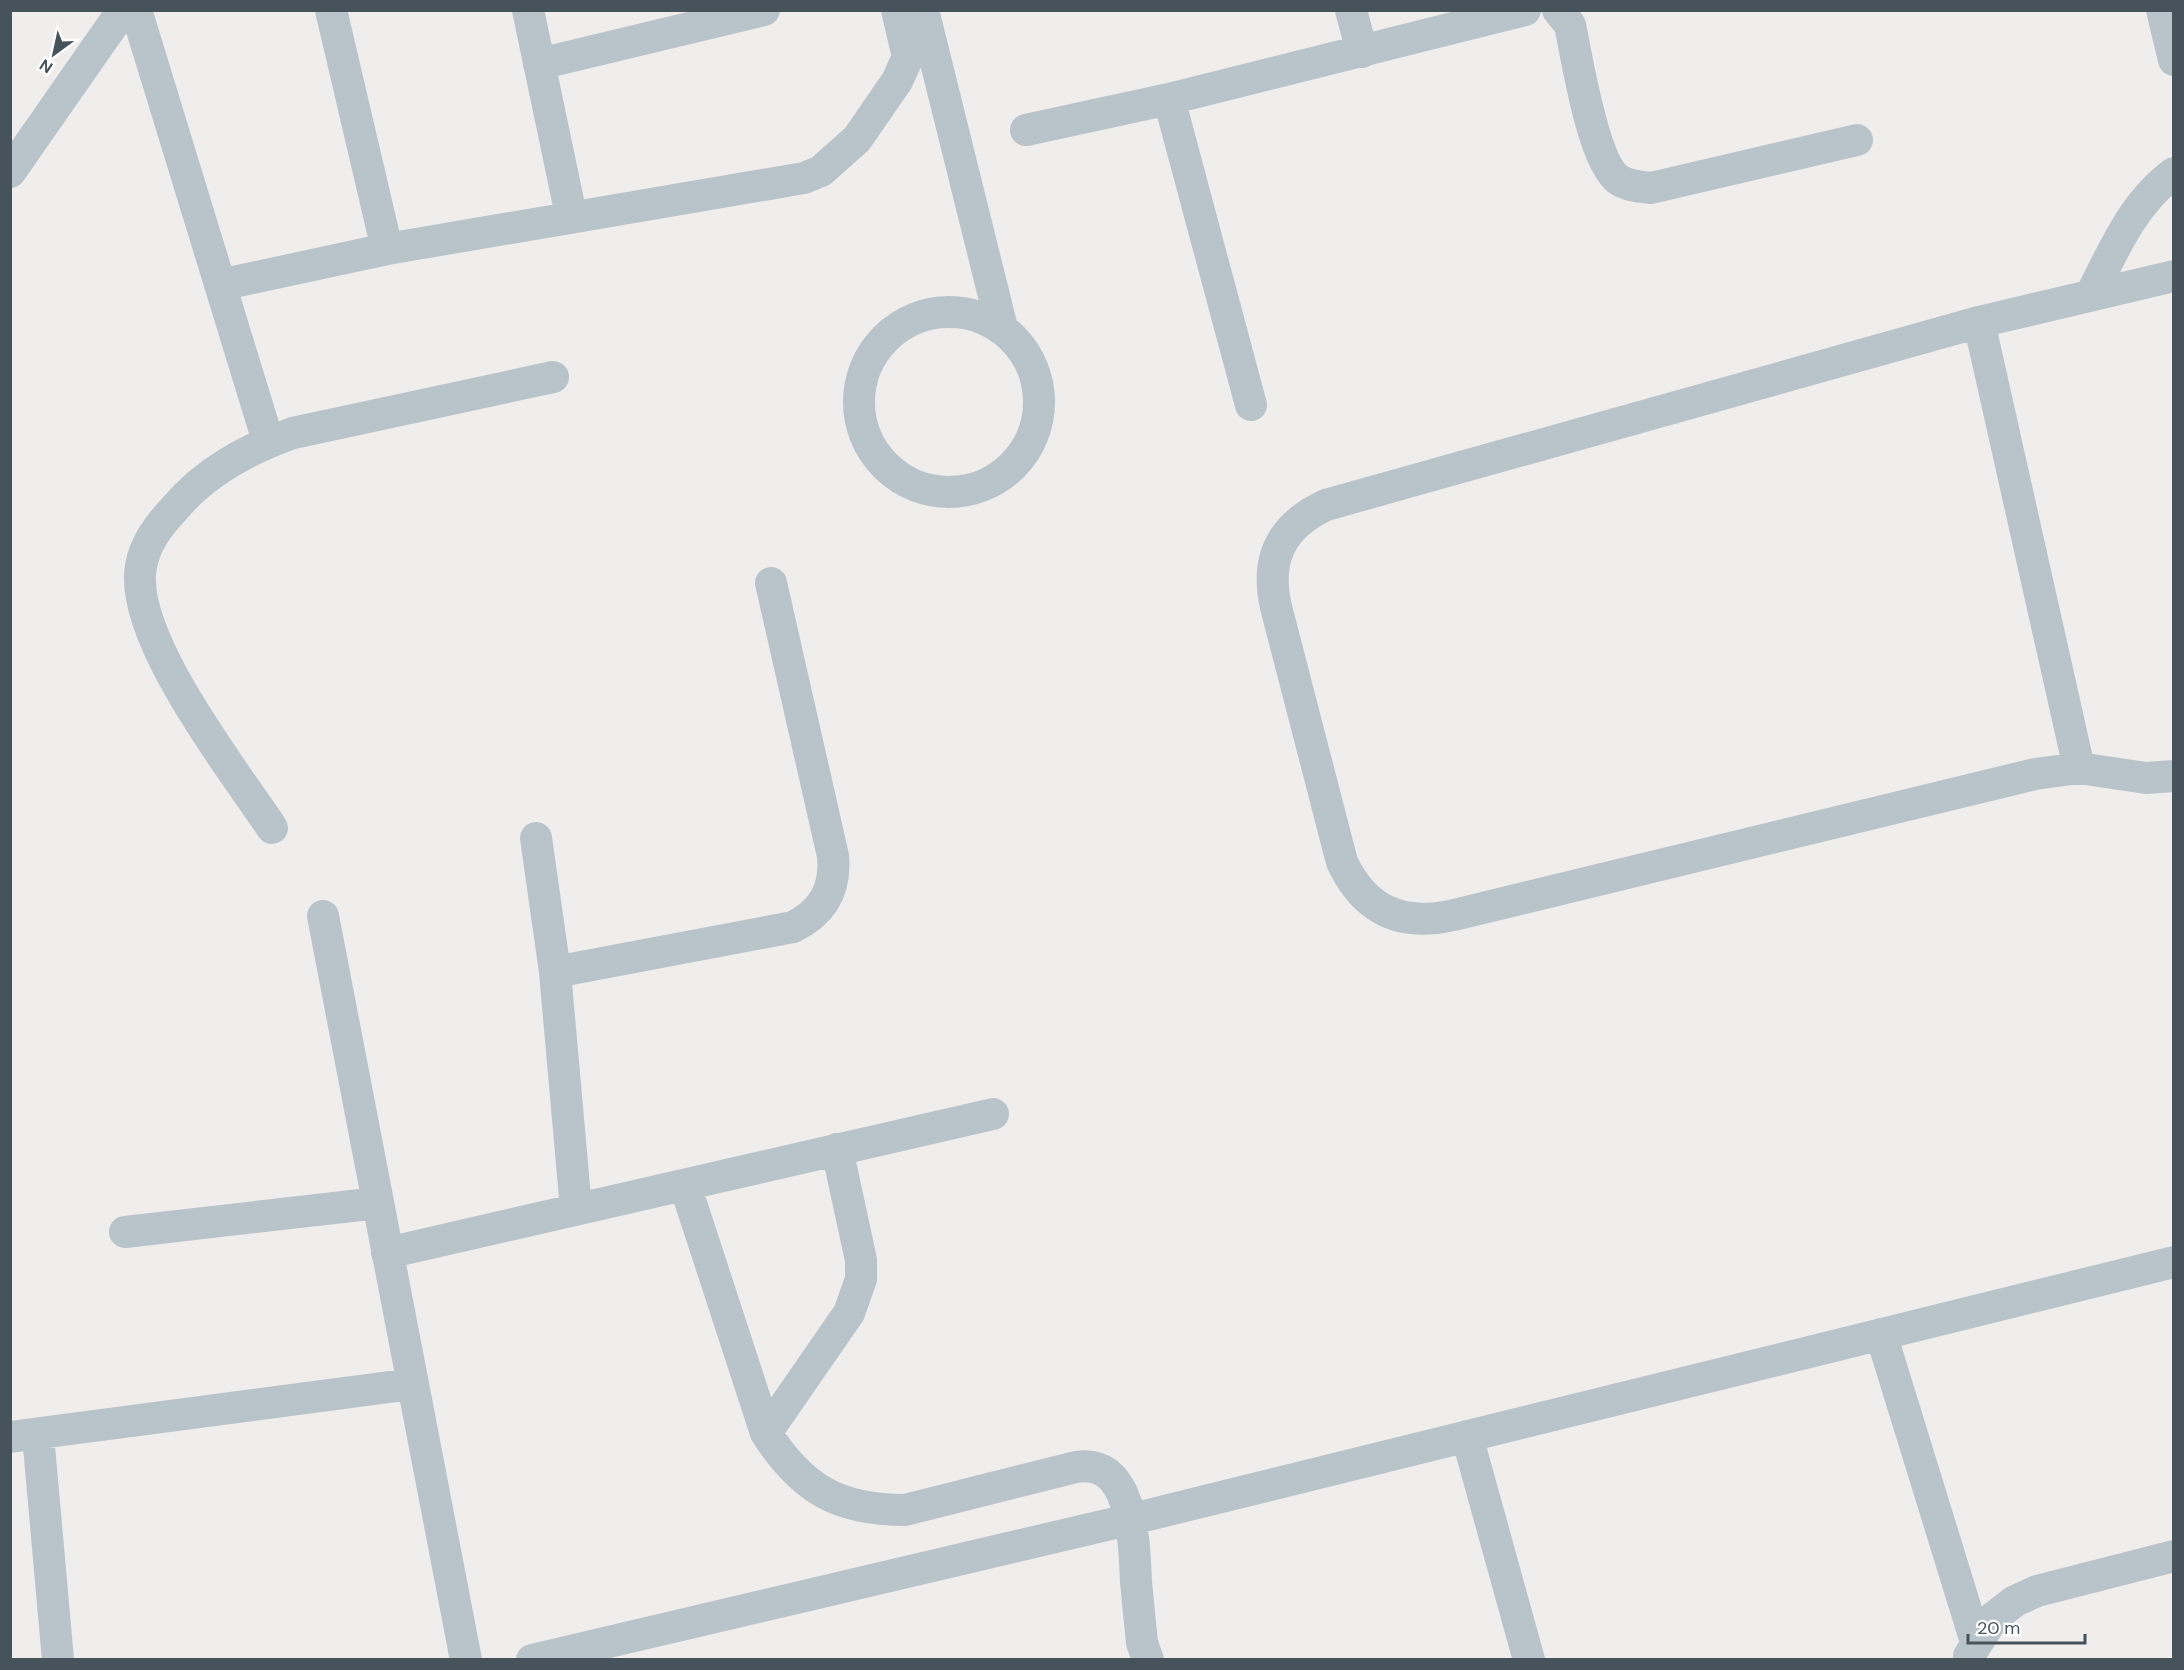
<svg xmlns="http://www.w3.org/2000/svg" width="2184" height="1670" viewBox="0 0 2184 1670" font-family="'DM Sans',sans-serif">
<rect width="100%" height="100%" fill="#f0eded"/>
<g fill="none" stroke-linecap="round" stroke-linejoin="round">
<path stroke="#b9c4ca" stroke-width="32" d="M 136,10 L 268,441
M 331,10 L 387,249
M 528,10 L 571,215
M 923,10 L 1002,328
M 1351,10 L 1362,52
M 1558,10 L 1570,25 C 1577,58 1593,163 1619,180 C 1629,186 1640,187 1651,188 L 1857,140
M 2162,10 L 2174,60
M 539,64 L 764,10
M 1169,99 L 1251,405
M 1026,130 L 1169,99 L 1525,10
M 10,172 L 123,10
M 2174,276 L 1979,322 L 1326,505 C 1281,526 1265,559 1276,607 L 1342,862 C 1365,911 1402,927 1454,915 L 2035,774 L 2079,768 L 2146,778 L 2174,776
M 220,285 L 387,249 L 804,178 L 821,171 L 857,139 L 897,81 L 908,57 L 897,10
M 2091,295 C 2113,251 2133,203 2174,173
M859 402a90 90 0 1 1 180 0a90 90 0 1 1-180 0Z
M 1979,322 L 2079,768
M 272,828 C 233,769 128,636 141,566 C 145,543 159,525 175,508 C 206,471 248,449 293,433 L 553,377
M 536,838 L 555,972 L 576,1209
M 323,916 L 466,1660
M 555,972 L 793,927 C 823,912 836,889 833,856 L 771,583
M 685,1185 L 766,1433 C 802,1489 838,1510 905,1510 L 1076,1467 C 1134,1457 1134,1544 1136,1582 C 1138,1603 1140,1623 1142,1643 L 1148,1660
M 125,1232 L 378,1203
M 387,1253 L 993,1114
M 1881,1334 L 1976,1642
M 766,1433 L 849,1313 L 861,1279 L 861,1260 L 837,1149
M 38,1435 L 58,1660
M 1467,1436 L 1529,1660
M 10,1437 L 412,1384
M 1969,1656 L 1993,1618 L 2015,1601 L 2037,1591 L 2174,1556
M 532,1660 L 1132,1519 L 2174,1262"/>
</g>
<rect width="2184" height="1670" fill="none" stroke="#46535a" stroke-width="24"/>
<g transform="translate(54 54) rotate(213)" stroke="#ffffff" stroke-width="4.5" paint-order="stroke">
<path d="M0-4.5L10 22L0 15L-10 22Z" fill="#46535a"/>
<text y="-9" font-size="16" font-weight="bold" text-anchor="middle" fill="#46535a">N</text>
</g>
<path d="M1968 1634v9h117v-9" fill="none" stroke="#46535a" stroke-width="3"/>
<text x="1977" y="1634" font-size="18" fill="#46535a" stroke="#ffffff" stroke-width="4.5" paint-order="stroke">20 m</text>
</svg>
